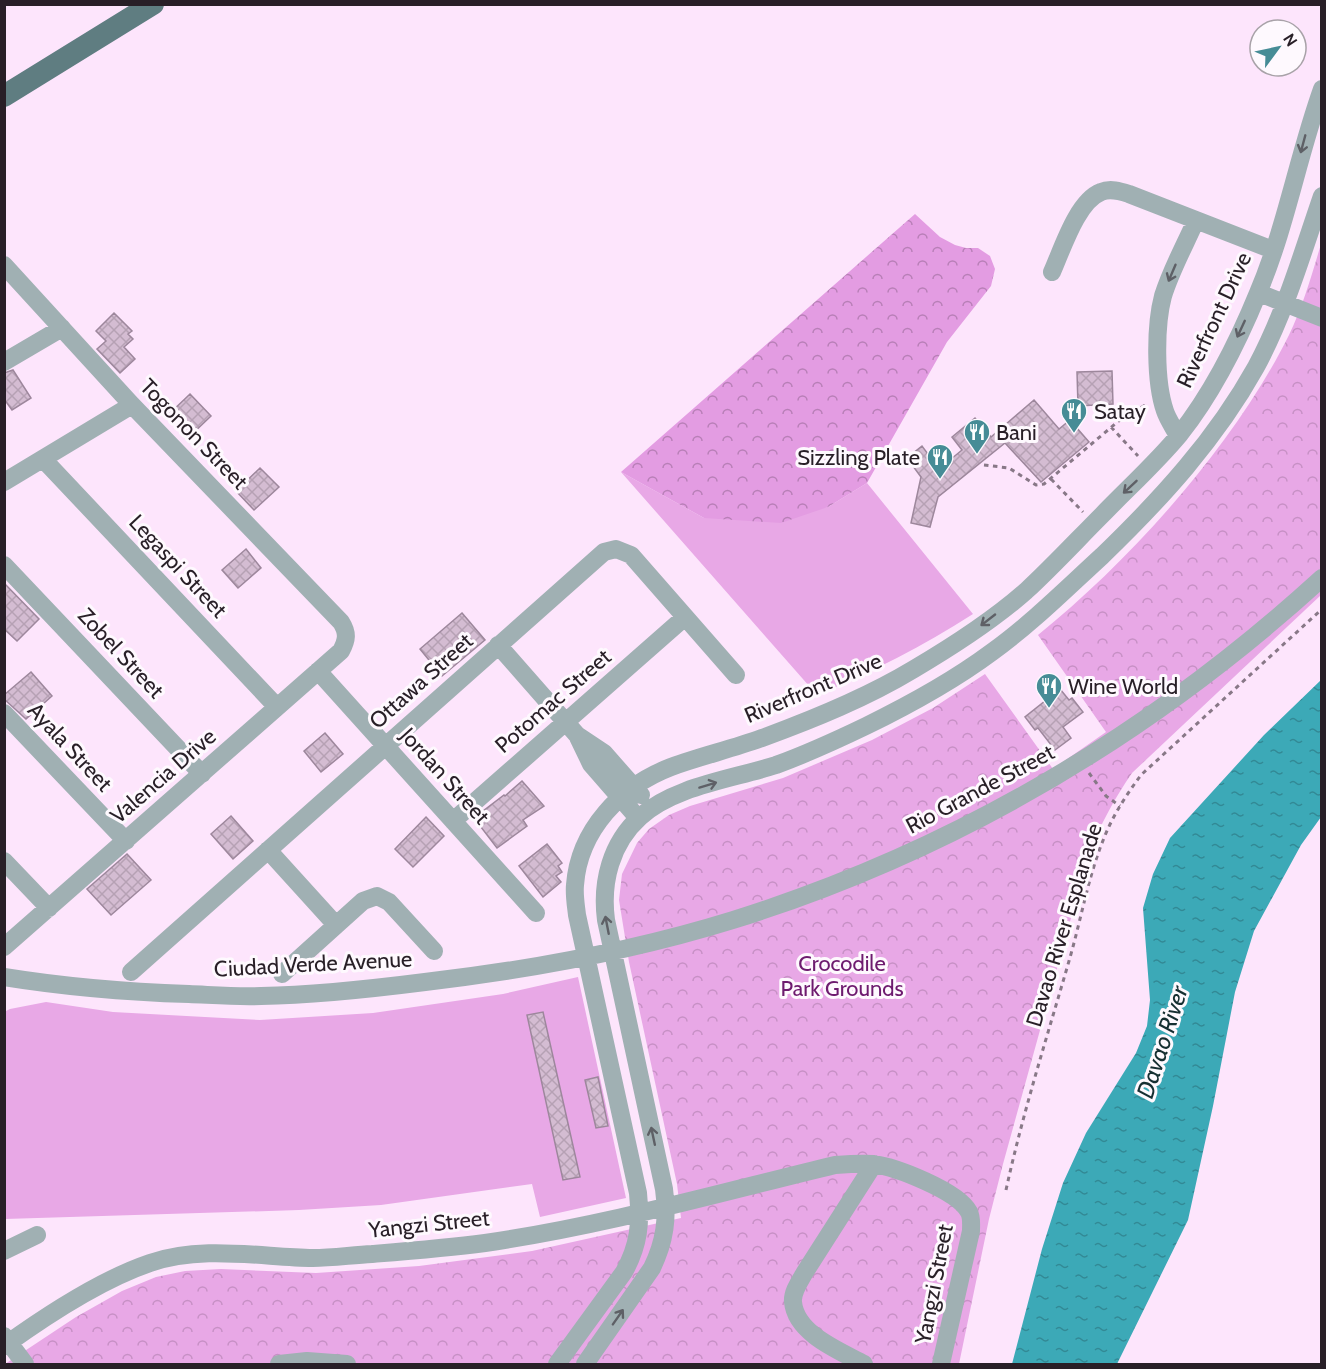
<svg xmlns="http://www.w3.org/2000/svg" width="1326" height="1369" viewBox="0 0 1326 1369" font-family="Cabin,sans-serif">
<defs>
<pattern id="forest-crowns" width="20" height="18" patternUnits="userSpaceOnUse" patternTransform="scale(1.5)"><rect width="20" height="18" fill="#e39ce2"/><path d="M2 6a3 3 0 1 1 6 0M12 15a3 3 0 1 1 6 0" fill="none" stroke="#b87fb7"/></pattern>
<pattern id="park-crowns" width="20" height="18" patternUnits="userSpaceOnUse" patternTransform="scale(1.5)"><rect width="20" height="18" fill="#e8a8e6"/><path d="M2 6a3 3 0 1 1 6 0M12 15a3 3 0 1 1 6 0" fill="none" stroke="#c790c5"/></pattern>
<pattern id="water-ripples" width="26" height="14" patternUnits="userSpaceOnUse" patternTransform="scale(1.5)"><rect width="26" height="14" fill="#3ca9b7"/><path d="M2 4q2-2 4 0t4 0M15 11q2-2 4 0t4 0" fill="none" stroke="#328995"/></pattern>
<pattern id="building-cross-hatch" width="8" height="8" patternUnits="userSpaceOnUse" patternTransform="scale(1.5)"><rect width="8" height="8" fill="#d4bcd2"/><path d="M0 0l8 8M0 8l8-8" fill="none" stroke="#b6a1b4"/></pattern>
</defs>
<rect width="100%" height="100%" fill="#fde5fc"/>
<path fill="#e8a8e6" d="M 621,472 L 704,518 L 828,507 L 867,483 L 973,614 C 923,646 872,672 817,695 Z
M 578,977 L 626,1198 L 540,1217 L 532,1184 L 381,1205 L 299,1210 L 5,1219 L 4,1012 L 10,1009 L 46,1002 L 113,1012 L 260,1020 L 373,1013 L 503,994 Z"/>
<path fill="url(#forest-crowns)" d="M 915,214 L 940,237 L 955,245 L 966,248 L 978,248 L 990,256 L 995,269 L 991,286 L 947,342 L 867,483 L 828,507 L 781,523 L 704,518 L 621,472 Z"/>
<path fill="url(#park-crowns)" d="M 1321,244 L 1321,595 L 1132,773 C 1114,799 1101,824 1089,853 L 1003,1164 L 989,1219 L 959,1364 L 5,1364 L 76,1317 L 122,1291 L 156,1277 L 185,1271 L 221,1269 L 316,1273 L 419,1266 L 532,1251 L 681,1218 L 677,1184 L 629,962 L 619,900 L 622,874 L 637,843 L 649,829 L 669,815 L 690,806 L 783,778 L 872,740 L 933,708 L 985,674 L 1053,769 L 1106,732 L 1038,635 C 1132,559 1235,444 1289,335 C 1303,306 1312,274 1321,244 Z"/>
<path fill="url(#water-ripples)" d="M 1321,680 L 1321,817 L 1301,845 L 1254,931 L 1235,992 L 1213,1106 L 1188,1220 L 1117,1364 L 1012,1364 L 1042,1249 L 1063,1183 L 1086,1133 L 1136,1053 L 1147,1026 L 1150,1000 L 1143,908 L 1153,874 L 1170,838 L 1264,735 Z"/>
<path fill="url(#building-cross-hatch)" stroke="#9d879c" stroke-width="1.5" d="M 114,313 L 132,331 L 128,334 L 133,339 L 124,347 L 135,359 L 120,373 L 97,349 L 106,341 L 96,331 Z
M 13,370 L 31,398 L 12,410 L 4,399 L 4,373 Z
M 1112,371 L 1113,404 L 1078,406 L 1077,372 Z
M 190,394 L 211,416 L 188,438 L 167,416 Z
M 1034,400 L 1059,429 L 1070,420 L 1089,442 L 1041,482 L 1005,443 L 938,497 L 930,527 L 911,523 L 921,477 L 907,458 L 922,446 L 939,469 L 962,450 L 952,437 L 975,418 L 991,437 Z
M 260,468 L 279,487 L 254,510 L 236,491 Z
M 246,549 L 261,568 L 238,588 L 222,570 Z
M 4,583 L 39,619 L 17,641 L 4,629 Z
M 462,613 L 485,640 L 442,676 L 420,649 Z
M 31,672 L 52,696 L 26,719 L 4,699 L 4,695 Z
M 1060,689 L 1069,700 L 1072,698 L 1083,712 L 1063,727 L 1071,738 L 1055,750 L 1038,728 L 1035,730 L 1025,717 Z
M 325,733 L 343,754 L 321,772 L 304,751 Z
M 522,781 L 544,806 L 523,820 L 527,826 L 497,848 L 474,818 L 504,795 L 505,796 Z
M 231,816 L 253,841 L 233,859 L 211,834 Z
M 426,817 L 444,836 L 413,867 L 395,849 Z
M 547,844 L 562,863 L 558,866 L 562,872 L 556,876 L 561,882 L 543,897 L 519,866 Z
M 127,854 L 151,880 L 111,915 L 87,889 Z
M 543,1012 L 580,1177 L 563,1180 L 527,1015 Z
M 598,1077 L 608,1126 L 596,1128 L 585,1080 Z"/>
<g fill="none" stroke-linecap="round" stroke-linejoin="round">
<path stroke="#887887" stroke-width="3" stroke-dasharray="4.5 4.5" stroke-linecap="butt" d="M 1111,427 L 1138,456
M 984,465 L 1009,468 L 1036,485 L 1044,484 L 1121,419 L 1147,404
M 1051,479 L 1083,512
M 1089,773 L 1106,796 L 1120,806
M 1006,1190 C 1023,1112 1047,1037 1069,961 C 1081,920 1088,877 1104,838 C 1113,815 1127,794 1141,775 L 1322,609"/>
<path stroke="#a0b0b3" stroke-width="18" d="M 4,265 L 132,405 L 341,622 C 348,633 347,640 341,651 L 4,947
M 1052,272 C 1062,250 1077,201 1101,192 C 1110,188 1120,191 1129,194 L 1273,250
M 1259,293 L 1322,318
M 4,362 L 62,328
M 1178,436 C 1174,428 1168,420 1165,411 C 1155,382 1155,326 1163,296 C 1171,270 1185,245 1196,220
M 43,459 L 277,707
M 4,482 L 132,405
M 4,565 L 202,774
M 498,645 L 577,735 L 604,753 L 641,795
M 318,671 L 536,913
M 4,713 L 126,841
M 578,737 L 591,764 L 638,818
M 453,821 L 685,617
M 268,850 L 336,925
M 4,861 L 49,908
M 131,972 L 604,552 L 616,549 L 631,555 L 736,675
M 282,974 L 363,901 L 377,896 L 389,902 L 434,951
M 4,977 C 66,987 127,992 189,994 C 213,995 237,997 261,996 C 316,995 370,989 425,982 C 528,970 633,951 733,920 C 954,851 1151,734 1322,578
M 4,1251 L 37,1235
M 4,1336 L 25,1364
M 4,1346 C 47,1315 100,1280 150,1263 C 201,1245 260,1257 313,1258 C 332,1258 352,1255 372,1254 C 409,1251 447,1248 485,1243 C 603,1226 719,1193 835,1165 C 848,1164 861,1163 873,1164 C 896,1167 958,1191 969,1212 C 972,1218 971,1224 971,1231 L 941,1364
M 279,1364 L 307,1361 L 347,1364
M 557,1364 L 624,1272 C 639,1245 641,1223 638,1193 L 577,915 C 576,906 574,895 575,885 C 579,830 621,786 671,767 C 701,756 732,749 762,738 C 814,719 866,698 914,669 C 953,646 992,621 1026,591 C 1052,567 1077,540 1102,515 C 1128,488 1156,463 1180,434 C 1213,392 1238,342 1258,293 C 1286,227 1298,156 1322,89
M 585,1364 L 652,1268 C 665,1241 668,1218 664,1189 L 606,920 C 601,882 611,843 640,817 C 674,786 733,779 776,765 C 806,754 837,740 866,726 C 909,705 953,681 992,652 C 1031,624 1066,589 1102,556 C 1161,499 1216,439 1256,367 C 1285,313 1302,254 1322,196
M 864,1364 C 840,1351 796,1334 793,1302 C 792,1292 800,1281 805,1272 L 874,1164"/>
<path stroke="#5f7d81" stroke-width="22" d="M 4,96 L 153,4"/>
</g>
<defs><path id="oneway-shaft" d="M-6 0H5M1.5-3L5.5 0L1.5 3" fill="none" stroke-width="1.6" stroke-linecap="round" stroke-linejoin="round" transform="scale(1.5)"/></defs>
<g stroke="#5e6066">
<use href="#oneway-shaft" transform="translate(1303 144) rotate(105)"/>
<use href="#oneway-shaft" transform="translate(1172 273) rotate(113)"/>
<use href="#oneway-shaft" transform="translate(1241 329) rotate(115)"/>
<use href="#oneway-shaft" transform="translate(1130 487) rotate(137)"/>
<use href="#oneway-shaft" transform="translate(988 620) rotate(142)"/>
<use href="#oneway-shaft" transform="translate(708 785) rotate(-17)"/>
<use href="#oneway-shaft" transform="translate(607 925) rotate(-101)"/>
<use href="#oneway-shaft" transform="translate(653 1136) rotate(-102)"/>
<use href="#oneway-shaft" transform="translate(618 1317) rotate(-55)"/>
</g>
<defs>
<g id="restaurant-pin" transform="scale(1.35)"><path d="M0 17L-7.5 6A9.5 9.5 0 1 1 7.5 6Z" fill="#468c96" stroke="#fef9fe"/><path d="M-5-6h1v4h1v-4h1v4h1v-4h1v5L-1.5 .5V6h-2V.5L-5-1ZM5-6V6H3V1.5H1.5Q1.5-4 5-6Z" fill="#fff"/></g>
</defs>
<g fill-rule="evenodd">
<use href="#restaurant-pin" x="1074" y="411"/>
<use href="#restaurant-pin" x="977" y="432"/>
<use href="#restaurant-pin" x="940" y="457"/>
<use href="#restaurant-pin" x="1049" y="686"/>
</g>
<g text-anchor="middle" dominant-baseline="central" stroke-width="6" stroke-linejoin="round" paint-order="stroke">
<g font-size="22" fill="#281f27" stroke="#fef9fe">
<text transform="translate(1214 320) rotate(-65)">Riverfront Drive</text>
<text transform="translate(194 434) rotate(46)">Togonon Street</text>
<text transform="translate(178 566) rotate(47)">Legaspi Street</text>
<text transform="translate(121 653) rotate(47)">Zobel Street</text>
<text transform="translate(421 681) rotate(-42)">Ottawa Street</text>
<text transform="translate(813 688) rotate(-23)">Riverfront Drive</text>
<text transform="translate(553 701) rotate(-41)">Potomac Street</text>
<text transform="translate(70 747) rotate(47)">Ayala Street</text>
<text transform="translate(163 776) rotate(-41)">Valencia Drive</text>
<text transform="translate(445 776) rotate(48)">Jordan Street</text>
<text transform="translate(980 789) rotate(-28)">Rio Grande Street</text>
<text transform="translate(1064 925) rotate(-73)">Davao River Esplanade</text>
<text transform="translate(313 964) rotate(-3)">Ciudad Verde Avenue</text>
<text transform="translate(429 1224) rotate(-6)">Yangzi Street</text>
<text transform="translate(934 1284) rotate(-79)">Yangzi Street</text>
</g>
<g font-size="22" fill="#281f27" stroke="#fef9fe" text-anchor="start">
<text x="1094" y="411">Satay</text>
<text x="996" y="432">Bani</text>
<text x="920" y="457" text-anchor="end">Sizzling Plate</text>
<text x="1068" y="686">Wine World</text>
</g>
<g font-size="22" fill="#6e1b6f" stroke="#fef9fe">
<text x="842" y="963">Crocodile<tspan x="842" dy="25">Park Grounds</tspan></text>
</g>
<g font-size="24" font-style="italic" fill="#162f32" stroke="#fef9fe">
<text transform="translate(1162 1042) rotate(-72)">Davao River</text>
</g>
</g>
<rect width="1326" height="1369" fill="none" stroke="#281f27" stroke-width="12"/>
<g transform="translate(1278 48) rotate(57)"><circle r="28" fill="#fef9fe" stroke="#a8a2a8" stroke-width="1.5"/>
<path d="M0-4.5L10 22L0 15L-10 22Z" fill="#468c96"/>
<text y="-9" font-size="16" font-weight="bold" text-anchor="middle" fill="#281f27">N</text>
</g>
</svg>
